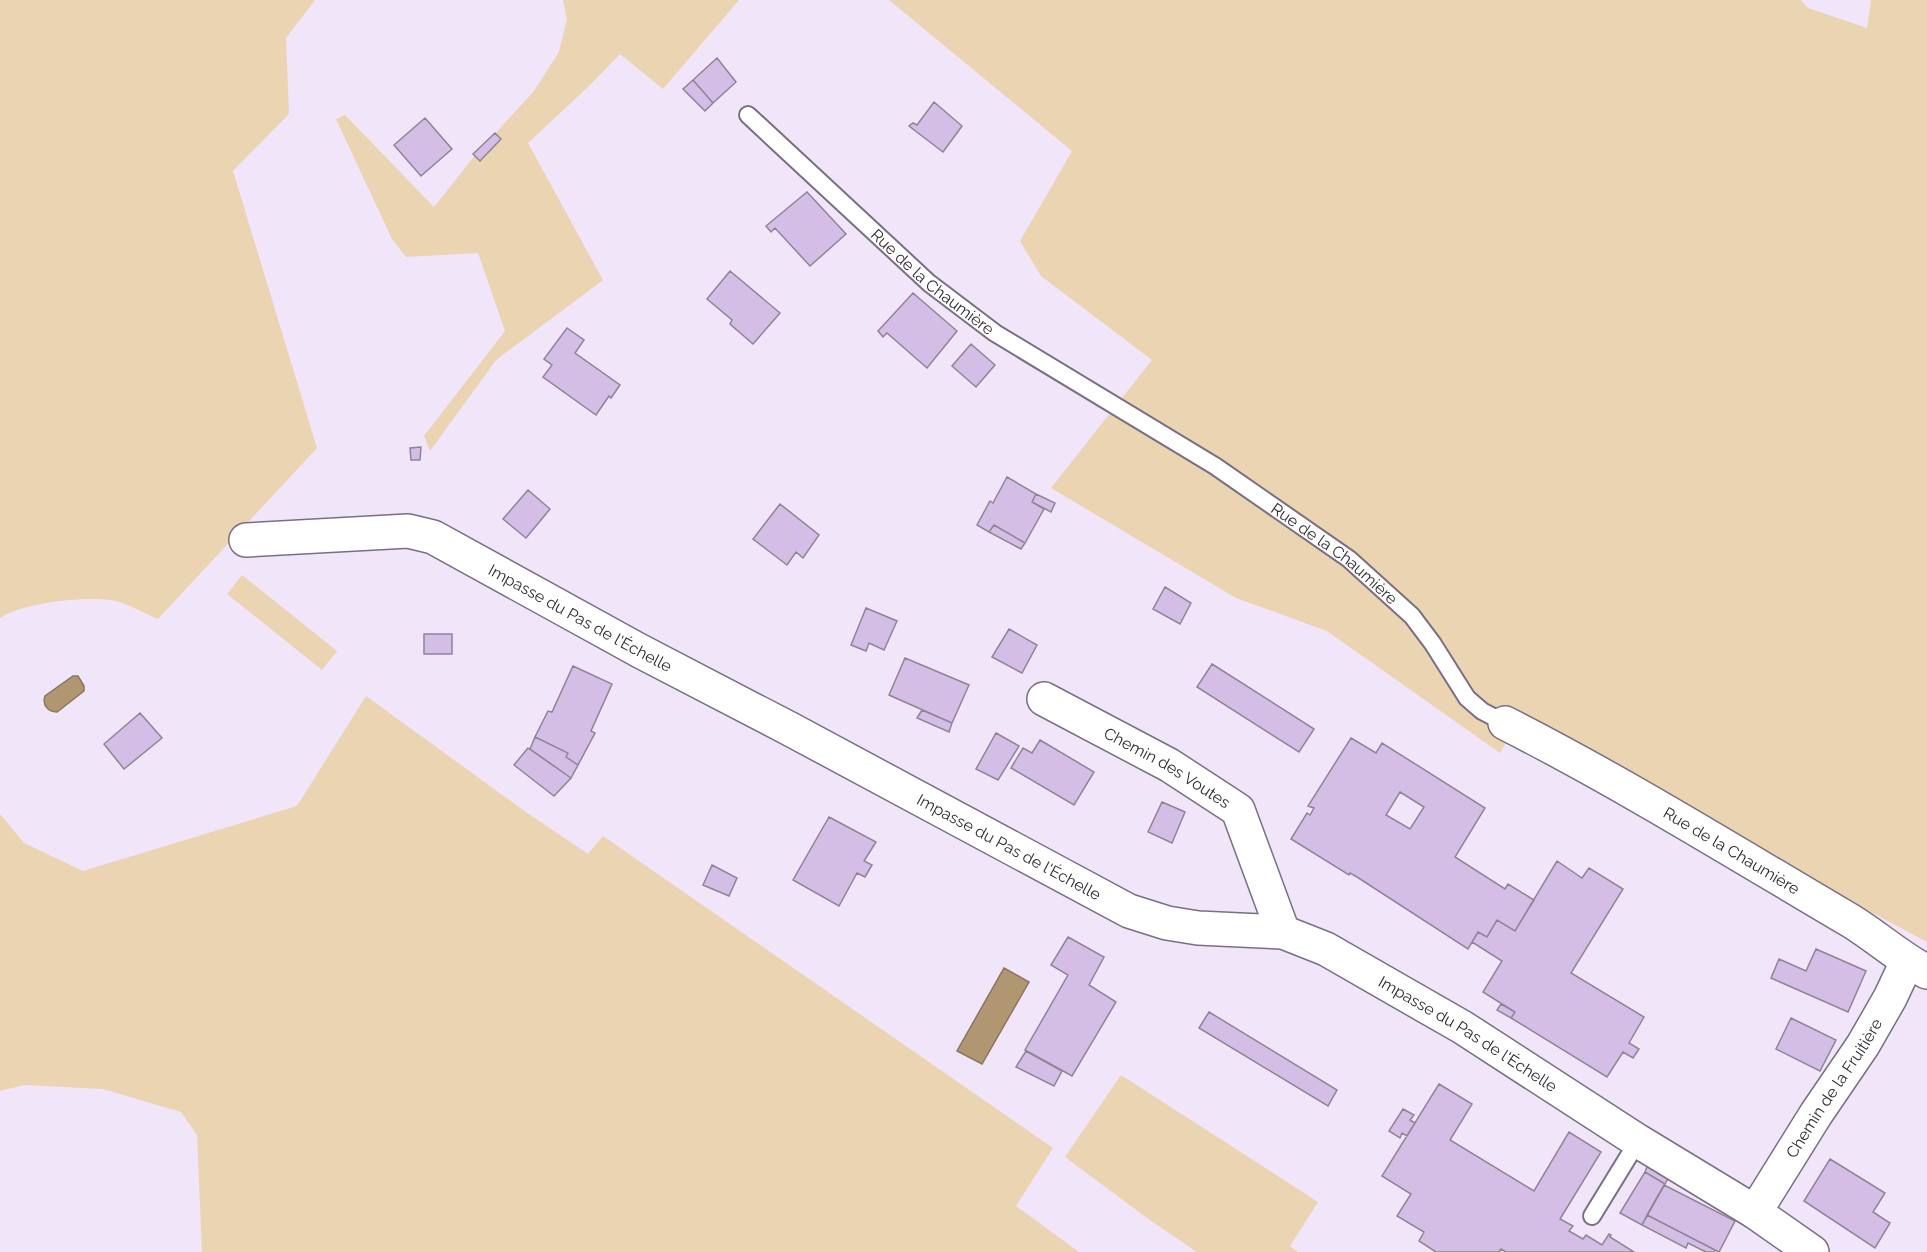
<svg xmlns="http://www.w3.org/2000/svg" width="1927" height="1252" viewBox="0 0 1927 1252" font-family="Raleway,sans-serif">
<rect width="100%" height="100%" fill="#f0e5f9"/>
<path fill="#ebd4b2" d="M 0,0 L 315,0 L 286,38 L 289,114 L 233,171 L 317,448 L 158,619 C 145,614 124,601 110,600 C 84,596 21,603 0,618 Z
M 563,0 L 739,0 L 663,89 L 620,54 L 590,85 L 528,143 L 603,280 L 496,360 L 430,451 L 424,436 L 505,331 L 478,253 L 406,257 L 392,239 L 336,119 L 345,115 L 434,207 L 472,159 L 534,91 L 559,52 L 567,19 Z
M 889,0 L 1801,0 L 1808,8 L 1867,28 L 1871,0 L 1927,0 L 1927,942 L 1767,856 L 1522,715 L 1500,753 L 1327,631 L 1236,598 L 1051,488 L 1152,360 L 1041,276 L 1020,241 L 1072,151 Z
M 242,575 L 337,651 L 322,670 L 227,594 Z
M 366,696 L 523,810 L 588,854 L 603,836 L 1053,1148 L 1016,1206 L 1079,1252 L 202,1252 L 197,1135 L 181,1112 L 103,1089 L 24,1085 L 0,1091 L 0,814 L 24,843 L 83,871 L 297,806 Z
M 1121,1075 L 1318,1202 L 1290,1246 L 1298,1252 L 1197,1252 L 1147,1218 L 1065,1157 Z"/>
<path fill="#b09772" stroke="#89765f" stroke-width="1.5" d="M 73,676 L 78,676 L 84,686 L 84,691 L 57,712 C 48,712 42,705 45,696 Z
M 1004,968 L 1029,982 L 982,1064 L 957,1051 Z"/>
<path fill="#d5bee5" stroke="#8f8497" stroke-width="1.5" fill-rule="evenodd" d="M 717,58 L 736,82 L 713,103 L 693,80 Z
M 693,80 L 713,103 L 705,111 L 683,89 Z
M 934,102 L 962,126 L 943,152 L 909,126 L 913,123 L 917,125 Z
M 425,118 L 452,149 L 421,176 L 394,145 Z
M 495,133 L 501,139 L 480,161 L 473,154 Z
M 807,192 L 846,234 L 810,266 L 775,228 L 771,232 L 766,226 Z
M 730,271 L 780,313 L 753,344 L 730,324 L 732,320 L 707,299 Z
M 913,293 L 957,331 L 927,368 L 887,333 L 883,337 L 878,331 Z
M 567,328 L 584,340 L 575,353 L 620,385 L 611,398 L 609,396 L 596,415 L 543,377 L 552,365 L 544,359 Z
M 971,344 L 995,365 L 976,387 L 952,366 Z
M 421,447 L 420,460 L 411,460 L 410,448 Z
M 1007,477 L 1036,494 L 1032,502 L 1044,509 L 1025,543 L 994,525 L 989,532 L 977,525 L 990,501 L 993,503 Z
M 528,490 L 550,509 L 526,538 L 503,519 Z
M 1036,494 L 1055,503 L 1051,512 L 1032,502 Z
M 780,504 L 819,535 L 803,558 L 796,552 L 787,565 L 753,539 Z
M 994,525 L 1025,543 L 1021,549 L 989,532 Z
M 1165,587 L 1191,603 L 1180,624 L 1153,609 Z
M 866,608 L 897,621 L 884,650 L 869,643 L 866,651 L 851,645 Z
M 1009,629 L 1037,645 L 1022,673 L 992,657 Z
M 424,634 L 452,634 L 452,654 L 424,654 Z
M 905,658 L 969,685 L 952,723 L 889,695 Z
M 1212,664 L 1314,729 L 1299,752 L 1197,687 Z
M 573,666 L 612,684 L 591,731 L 595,733 L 578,765 L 566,757 L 568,753 L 535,737 L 548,711 L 552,712 Z
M 922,710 L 952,723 L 949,732 L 917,718 Z
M 140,713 L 162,738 L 124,769 L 104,744 Z
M 996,733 L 1019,746 L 998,780 L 976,769 Z
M 535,737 L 568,753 L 566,757 L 578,765 L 571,778 L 530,749 Z
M 1351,738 L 1376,753 L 1382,743 L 1485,808 L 1455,857 L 1505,889 L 1508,884 L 1534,900 L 1515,931 L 1497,920 L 1487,937 L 1478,932 L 1468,949 L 1357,877 L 1350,873 L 1349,875 L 1291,839 L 1307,813 L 1310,815 L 1314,808 L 1308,806 ZM 1400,792 L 1424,807 L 1410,829 L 1386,815 Z
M 1040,740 L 1094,772 L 1074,805 L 1011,768 L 1023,748 L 1032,753 Z
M 528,748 L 571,778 L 554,796 L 514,765 Z
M 1162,802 L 1185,812 L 1172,843 L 1148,832 Z
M 829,817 L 876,842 L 864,861 L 872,865 L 865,877 L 857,873 L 839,906 L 793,880 Z
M 1557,861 L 1582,878 L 1589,868 L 1623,889 L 1571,973 L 1644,1017 L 1629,1043 L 1639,1049 L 1633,1058 L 1623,1052 L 1607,1077 L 1511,1018 L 1515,1012 L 1483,992 L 1502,961 L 1472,942 L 1478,932 L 1487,937 L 1497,920 L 1515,931 Z
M 712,865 L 737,878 L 729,896 L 703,885 Z
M 1068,937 L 1104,957 L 1089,985 L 1116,1002 L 1072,1076 L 1025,1050 L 1068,975 L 1051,965 Z
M 1816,949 L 1866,971 L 1848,1012 L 1771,978 L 1779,959 L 1806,971 Z
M 1501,1004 L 1515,1012 L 1511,1018 L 1497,1010 Z
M 1209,1012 L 1337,1090 L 1328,1106 L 1199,1028 Z
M 1791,1018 L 1836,1040 L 1820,1071 L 1776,1049 Z
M 1026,1051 L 1062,1071 L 1054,1086 L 1016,1067 Z
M 1439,1084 L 1472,1104 L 1450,1140 L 1534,1191 L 1569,1132 L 1601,1152 L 1560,1219 L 1573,1226 L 1569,1231 L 1583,1239 L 1586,1235 L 1602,1245 L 1609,1234 L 1611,1235 L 1610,1237 L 1634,1252 L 1506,1252 L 1501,1249 L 1499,1252 L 1436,1252 L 1419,1241 L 1424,1232 L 1397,1216 L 1411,1194 L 1382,1176 Z
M 1403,1109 L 1414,1115 L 1410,1120 L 1415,1123 L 1407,1136 L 1402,1133 L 1400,1138 L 1389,1131 Z
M 1830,1159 L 1885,1193 L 1873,1212 L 1890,1223 L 1875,1248 L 1804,1201 Z
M 1649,1162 L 1670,1175 L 1665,1184 L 1645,1172 Z
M 1645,1172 L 1665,1184 L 1642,1225 L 1620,1213 Z
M 1664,1185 L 1735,1221 L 1719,1252 L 1647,1215 Z
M 1647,1215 L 1715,1250 L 1714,1252 L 1706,1252 L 1688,1243 L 1686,1248 L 1642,1225 Z"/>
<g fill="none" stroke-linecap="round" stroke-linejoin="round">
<g stroke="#7a6f82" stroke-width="20">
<g id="lane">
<path id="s1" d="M 748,115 L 929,283 L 995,333 L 1215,466 L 1349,559 L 1412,616 L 1433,644 L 1467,698 L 1482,711 L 1505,723"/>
<path d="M 1592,1216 L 1638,1141"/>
</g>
</g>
<g stroke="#7a6f82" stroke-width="36">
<g id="street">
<path id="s2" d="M 246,540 L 408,531 L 433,537 L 640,651 L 790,729 L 1129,911 L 1167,923 L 1198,928 L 1283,932 L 1326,949 L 1462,1027 L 1638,1141 L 1755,1212 L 1812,1252"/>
<path id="s3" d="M 1044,699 L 1169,765 L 1238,810 L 1283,932"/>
<path id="s4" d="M 1505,723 C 1623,783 1737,854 1851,921 C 1877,937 1900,958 1927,972"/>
<path id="s5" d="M 1755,1212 L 1816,1114 L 1863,1045 L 1890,998 L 1907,962"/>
</g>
</g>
<use href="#lane" stroke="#fff" stroke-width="16"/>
<use href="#street" stroke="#fff" stroke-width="33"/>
</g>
<g text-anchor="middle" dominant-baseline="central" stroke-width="4.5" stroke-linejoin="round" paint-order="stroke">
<g font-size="16" fill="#2e2a32" stroke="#f0e5f9">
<text stroke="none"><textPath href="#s1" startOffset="249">Rue de la Chaumière</textPath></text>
<text stroke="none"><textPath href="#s1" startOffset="735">Rue de la Chaumière</textPath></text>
<text stroke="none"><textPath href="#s2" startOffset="356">Impasse du Pas de l'Échelle</textPath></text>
<text stroke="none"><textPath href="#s3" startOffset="141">Chemin des Voutes</textPath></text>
<text stroke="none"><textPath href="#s2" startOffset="842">Impasse du Pas de l'Échelle</textPath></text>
<text stroke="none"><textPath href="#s4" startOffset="260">Rue de la Chaumière</textPath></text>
<text stroke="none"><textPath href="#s2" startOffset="1346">Impasse du Pas de l'Échelle</textPath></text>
<text stroke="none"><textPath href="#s5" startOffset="147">Chemin de la Fruitière</textPath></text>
</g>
</g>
</svg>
